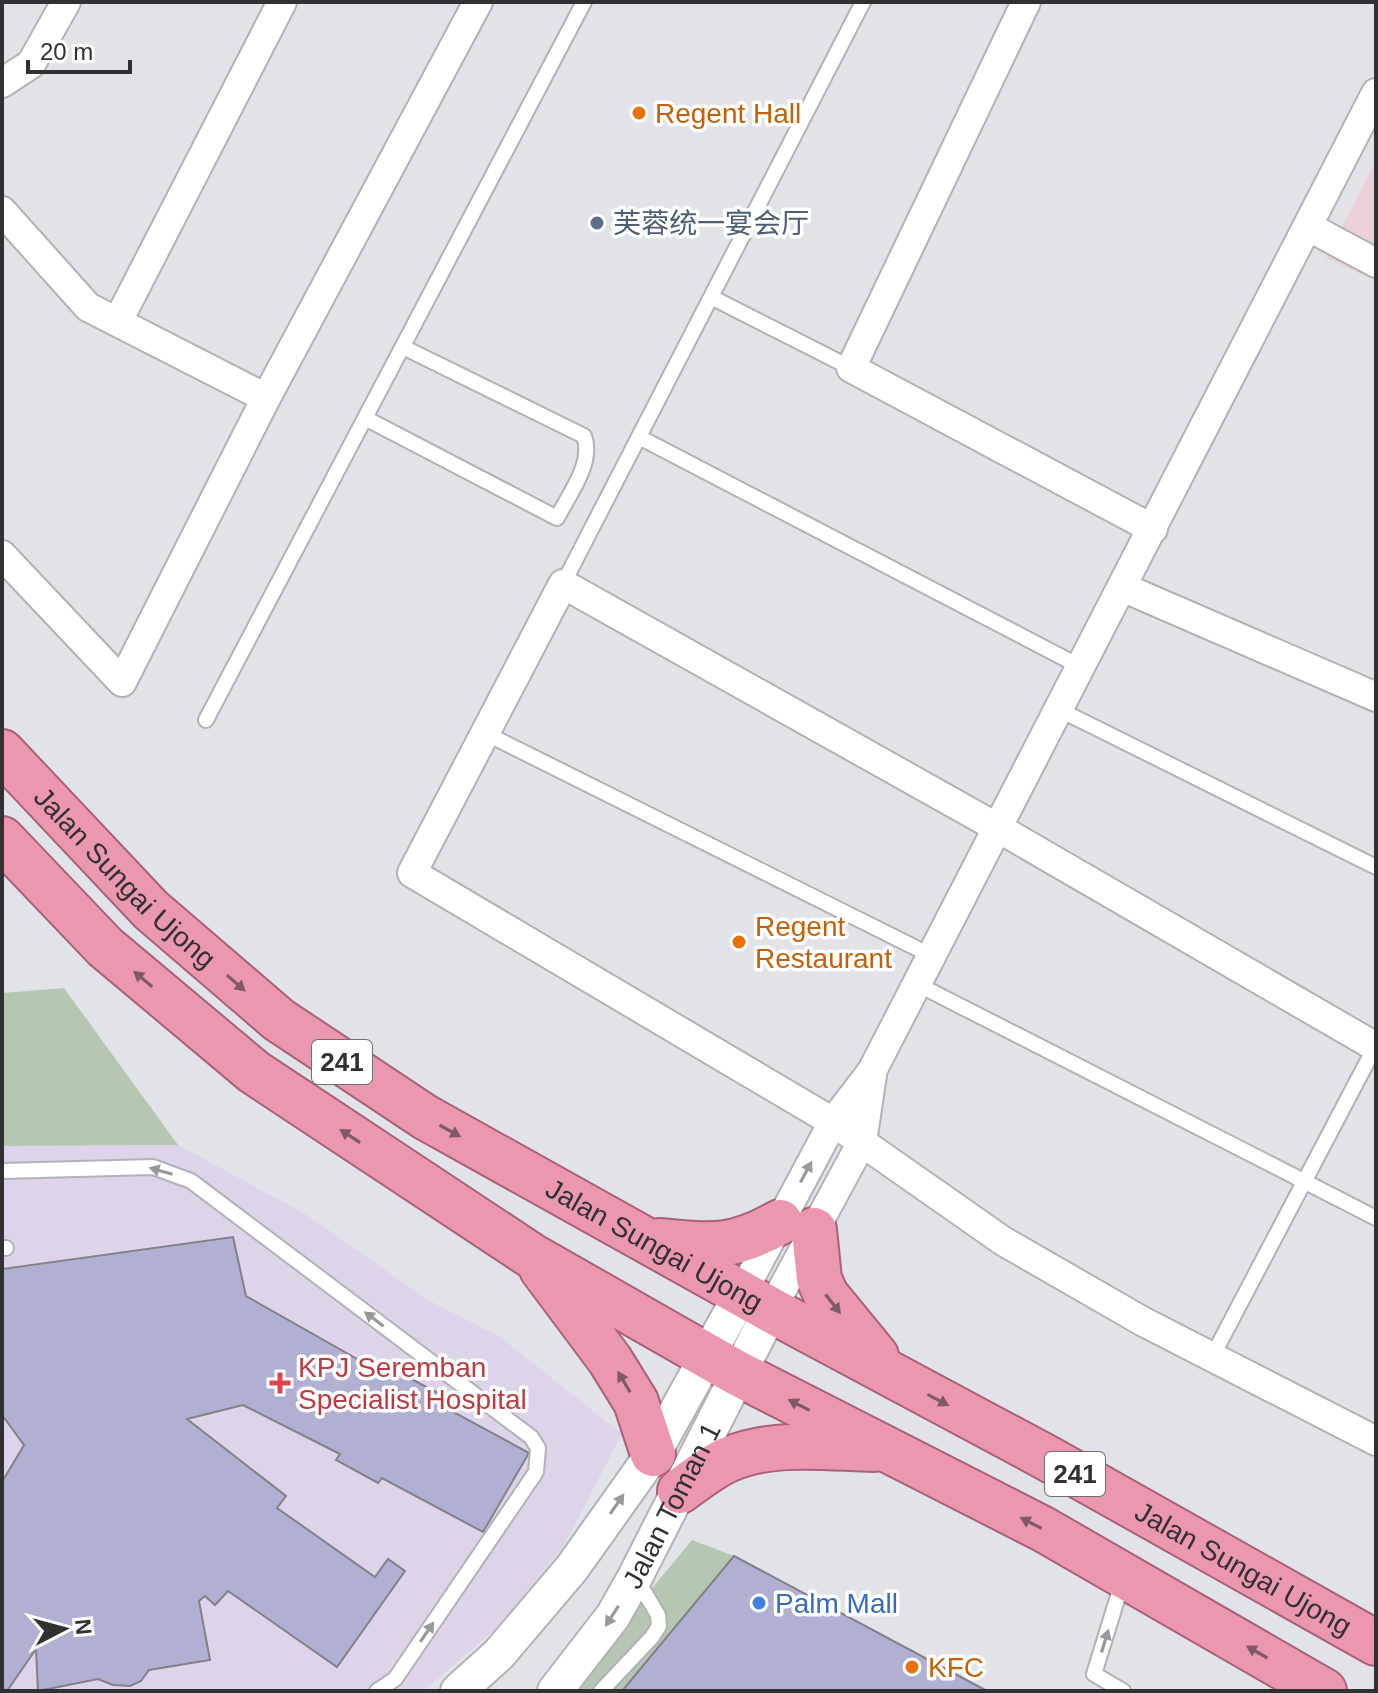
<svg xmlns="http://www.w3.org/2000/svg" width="1378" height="1693" viewBox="0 0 1378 1693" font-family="Arial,'Noto Sans SC',sans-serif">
<rect width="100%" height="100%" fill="#e2e2e9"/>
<path fill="#ead1da" d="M 1376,161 L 1376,281 L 1326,258 Z"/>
<path fill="#ded4e9" d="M 178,1145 L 307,1215 L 428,1300 L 500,1337 L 617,1430 L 623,1432 L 563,1547 L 496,1629 L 423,1691 L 2,1691 L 2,1146 Z"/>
<path fill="#b7c5b3" d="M 64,988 L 178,1145 L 2,1146 L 2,993 Z
M 692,1540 L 734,1556 L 622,1691 L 567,1691 Z"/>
<path fill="#b2b0d2" stroke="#818187" stroke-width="2" d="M 233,1237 L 246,1296 L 389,1377 L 394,1370 L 438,1393 L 433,1401 L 529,1453 L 483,1532 L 382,1478 L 378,1483 L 336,1460 L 340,1454 L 243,1405 L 187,1419 L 286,1496 L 277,1508 L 375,1577 L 388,1559 L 405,1571 L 337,1667 L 228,1591 L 215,1605 L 205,1596 L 199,1601 L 210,1660 L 149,1670 L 141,1681 L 130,1686 L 113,1685 L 98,1679 L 38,1691 L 36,1649 L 7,1691 L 2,1691 L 2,1482 L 24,1445 L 2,1415 L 2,1269 Z
M 734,1556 L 987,1691 L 622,1691 Z"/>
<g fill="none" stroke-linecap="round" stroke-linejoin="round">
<g stroke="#b1b1b8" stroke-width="18">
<path id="service" d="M 711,297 L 851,368
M 365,418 L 557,518 C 569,494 594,463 584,436 L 403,347
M 639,437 L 1081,667
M 563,584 L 863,2
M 1060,710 L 1376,867
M 206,720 L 584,2
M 485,733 L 932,956
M 917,984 L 1376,1218
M 2,1171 L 153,1167 L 191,1181 L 531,1437 L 538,1448 L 536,1472 L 395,1679 L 377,1691
M 2,1248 L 6,1248
M 1212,1357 L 1375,1047
M 601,1691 L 652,1637 L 659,1626 L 658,1615 L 636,1578
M 1123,1691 L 1094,1674 L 1123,1580"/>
</g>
<g stroke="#b1b1b8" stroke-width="32">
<path id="minor" d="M 1026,2 L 851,368 L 1153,529
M 2,83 L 31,64 L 66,2
M 2,211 L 88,307 L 266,398
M 1309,227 L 1376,263
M 118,321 L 282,2
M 2,555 L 122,682 L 266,398 L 478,2
M 1122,587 L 1376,697
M 1376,1047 L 998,828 L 563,584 L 412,873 L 833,1122 L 1003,1241 L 1142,1321 L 1376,1441
M 742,1293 L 833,1122 L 872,1071 L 1376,93
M 771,1310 L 862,1142 L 872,1075"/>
</g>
<g stroke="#b1b1b8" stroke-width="38">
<g id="tertiary">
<path d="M 458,1691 L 499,1654 L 572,1568 L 653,1454 L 742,1293"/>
<path id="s1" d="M 555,1691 L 613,1616 L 635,1577 L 771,1310"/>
</g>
</g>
<g stroke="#a86278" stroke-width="48">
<g id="trunk">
<path id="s2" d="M 2,752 L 151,910 L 279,1020 L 425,1117 L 771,1310 L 1049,1459 L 1376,1643"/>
<path d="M 2,839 L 105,947 L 254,1072 L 532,1256 L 737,1373 L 1043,1529 L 1324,1691"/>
<path d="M 814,1230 L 819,1279 L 826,1295 L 876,1356"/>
<path d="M 660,1241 C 712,1246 733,1249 780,1222"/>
<path d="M 542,1269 L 610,1360 L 636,1402 L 653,1454"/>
<path d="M 680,1491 C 695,1480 710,1468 727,1460 C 771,1440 827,1448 874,1449"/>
</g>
</g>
<use href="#service" stroke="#fff" stroke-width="14"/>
<use href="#minor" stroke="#fff" stroke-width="28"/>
<use href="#tertiary" stroke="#fff" stroke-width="34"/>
<use href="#trunk" stroke="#ec97b0" stroke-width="44"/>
</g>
<defs><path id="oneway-solid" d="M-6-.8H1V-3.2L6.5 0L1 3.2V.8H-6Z" transform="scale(2)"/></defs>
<g fill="#7c5a66">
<use href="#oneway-solid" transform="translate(143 979) rotate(-140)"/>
<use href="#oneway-solid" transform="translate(236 983) rotate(41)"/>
<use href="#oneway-solid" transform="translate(450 1131) rotate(29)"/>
<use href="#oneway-solid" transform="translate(350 1136) rotate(-147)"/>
<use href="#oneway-solid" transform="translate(833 1304) rotate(52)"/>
<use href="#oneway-solid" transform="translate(624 1382) rotate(-121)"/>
<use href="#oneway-solid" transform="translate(938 1400) rotate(28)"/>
<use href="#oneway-solid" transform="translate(799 1405) rotate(-153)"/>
<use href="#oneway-solid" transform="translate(1031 1523) rotate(-153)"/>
<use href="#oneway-solid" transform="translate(1257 1652) rotate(-150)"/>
</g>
<g fill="#98989a">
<use href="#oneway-solid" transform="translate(161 1171) rotate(-164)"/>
<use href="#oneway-solid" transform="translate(806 1172) rotate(-62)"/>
<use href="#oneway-solid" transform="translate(374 1319) rotate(-143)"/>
<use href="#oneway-solid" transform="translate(617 1504) rotate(-55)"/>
<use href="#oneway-solid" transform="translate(612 1616) rotate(123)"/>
<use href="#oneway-solid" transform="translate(427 1632) rotate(-56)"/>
<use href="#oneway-solid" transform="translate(1105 1641) rotate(-73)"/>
</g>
<g fill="#e8710a" stroke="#fff" stroke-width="3">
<circle cx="639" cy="113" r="8"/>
<circle cx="739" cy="942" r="8"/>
<circle cx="912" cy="1667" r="8"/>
</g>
<circle fill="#5c6f8a" stroke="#fff" stroke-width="3" cx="597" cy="223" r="8"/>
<path fill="#e0444e" stroke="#fff" stroke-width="3" d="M276 1371h8v8h8v8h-8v8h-8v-8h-8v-8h8z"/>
<circle fill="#3f7fe0" stroke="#fff" stroke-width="3" cx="759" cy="1603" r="8"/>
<g text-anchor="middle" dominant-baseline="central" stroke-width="7" stroke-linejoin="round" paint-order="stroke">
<g fill="#fff" stroke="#6f6f71" stroke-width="2">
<rect x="312" y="1040" width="60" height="44" rx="6"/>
<rect x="1045" y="1452" width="60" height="44" rx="6"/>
</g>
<g font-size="26" font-weight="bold" fill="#313134">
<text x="342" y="1062">241</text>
<text x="1075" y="1474">241</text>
</g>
<g font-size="28" fill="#c56008" stroke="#fff" text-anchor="start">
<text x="655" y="113">Regent Hall</text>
<text x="755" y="926">Regent<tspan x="755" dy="32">Restaurant</tspan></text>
<text x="928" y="1667">KFC</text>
</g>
<g font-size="28" fill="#4e5e75" stroke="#fff" text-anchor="start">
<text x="613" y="223">芙蓉统一宴会厅</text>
</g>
<g font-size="28" fill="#313134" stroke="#fff">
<text stroke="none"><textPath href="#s2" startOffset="176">Jalan Sungai Ujong</textPath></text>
<text stroke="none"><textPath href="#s2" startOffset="824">Jalan Sungai Ujong</textPath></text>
<text stroke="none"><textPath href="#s1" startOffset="220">Jalan Toman 1</textPath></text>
<text stroke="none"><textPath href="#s2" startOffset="1496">Jalan Sungai Ujong</textPath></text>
</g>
<g font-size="28" fill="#be3a42" stroke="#fff" text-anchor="start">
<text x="298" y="1367">KPJ Seremban<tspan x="298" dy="32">Specialist Hospital</tspan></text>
</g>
<g font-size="28" fill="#366cbe" stroke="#fff" text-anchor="start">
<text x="775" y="1603">Palm Mall</text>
</g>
</g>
<rect width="1378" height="1693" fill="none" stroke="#313134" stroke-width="8"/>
<g transform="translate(64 1629) rotate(84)" stroke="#ffffff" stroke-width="6" paint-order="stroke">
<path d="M0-6L14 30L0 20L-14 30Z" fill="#313134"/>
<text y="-12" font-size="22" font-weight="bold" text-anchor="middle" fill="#313134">N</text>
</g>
<path d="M28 60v12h102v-12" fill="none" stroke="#313134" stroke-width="4"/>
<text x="40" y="60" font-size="24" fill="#313134" stroke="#ffffff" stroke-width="6" paint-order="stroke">20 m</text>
</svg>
